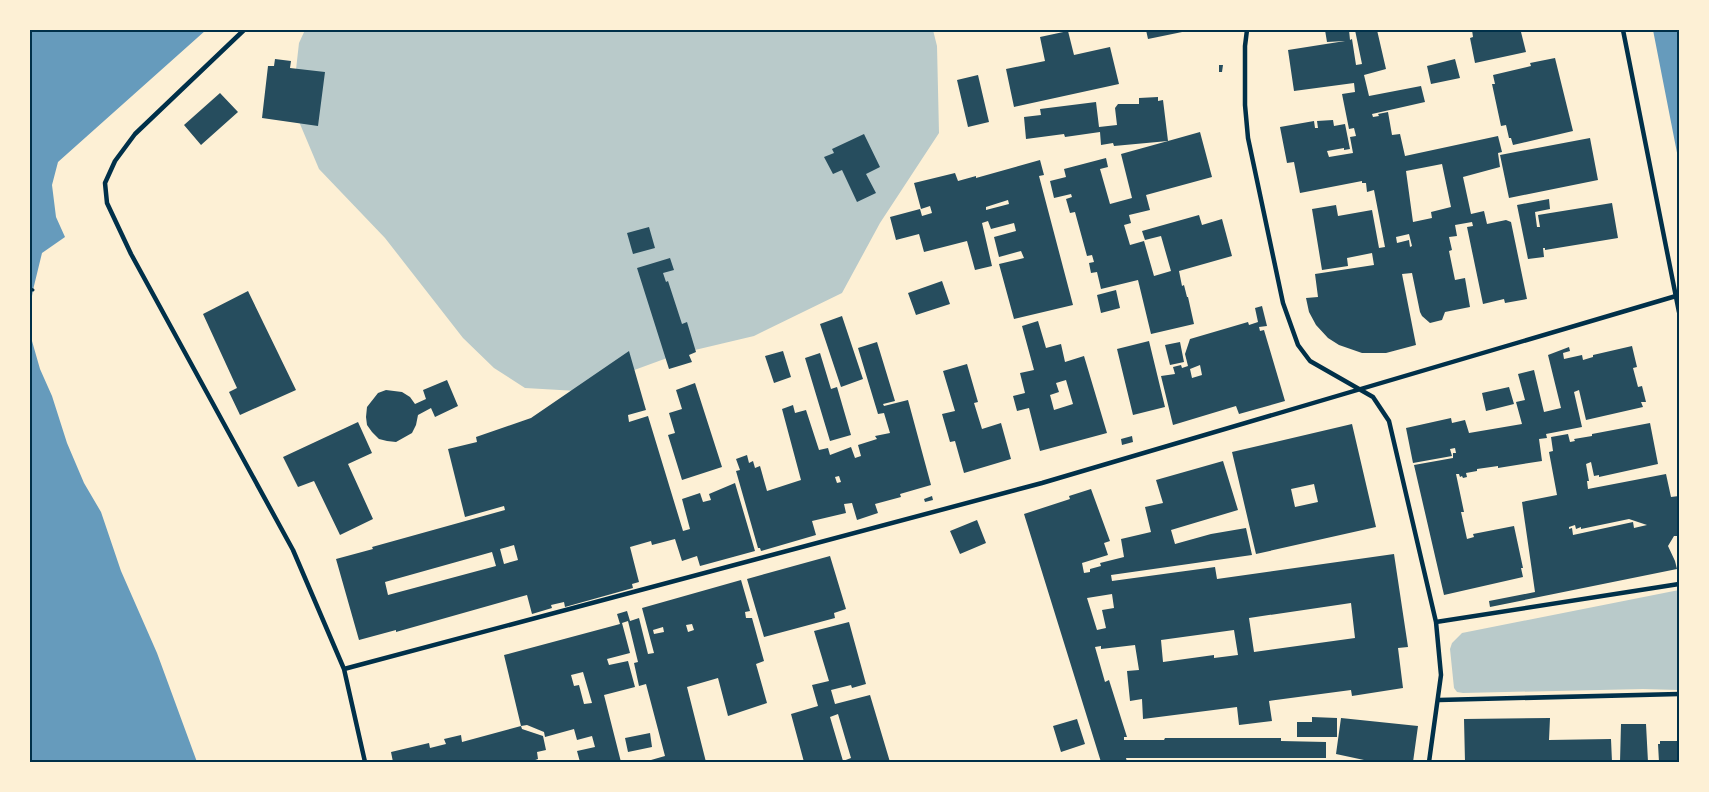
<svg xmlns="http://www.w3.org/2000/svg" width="1709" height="792" viewBox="0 0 1709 792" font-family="'Roboto Condensed',sans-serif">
<rect width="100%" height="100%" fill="#fdf0d5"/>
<path fill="#b9caca" d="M 305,30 L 933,30 L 937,46 L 939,133 L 880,223 L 842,293 L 754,336 L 678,354 L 577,391 L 525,388 L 494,368 L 463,338 L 385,238 L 319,169 L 292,105 L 299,43 Z
M 1679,590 L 1679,690 L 1643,689 L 1463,693 L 1457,692 L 1454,688 L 1450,649 L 1452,643 L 1462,633 Z"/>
<path fill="#669bbc" d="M 30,30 L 206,30 L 58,162 L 52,185 L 56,217 L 65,237 L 42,253 L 33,290 L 30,308 Z
M 1653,30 L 1679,30 L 1679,163 Z
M 30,334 L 40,369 L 52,396 L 67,443 L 84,483 L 101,512 L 121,571 L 157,653 L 197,762 L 30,762 Z"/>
<path fill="#264d5e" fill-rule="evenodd" d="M 1146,30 L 1187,30 L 1187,31 L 1148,39 Z
M 1325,30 L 1349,30 L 1350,40 L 1352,39 L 1356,65 L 1362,64 L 1355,30 L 1377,30 L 1386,69 L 1364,75 L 1369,96 L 1421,86 L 1425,102 L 1372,114 L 1373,117 L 1379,116 L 1378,114 L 1388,112 L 1392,135 L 1400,134 L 1405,156 L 1498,136 L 1502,152 L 1498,153 L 1500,167 L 1463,177 L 1471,214 L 1484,211 L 1487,224 L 1506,220 L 1511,222 L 1527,299 L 1505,303 L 1504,299 L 1483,304 L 1467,227 L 1473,226 L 1472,222 L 1455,225 L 1457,236 L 1449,237 L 1452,250 L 1449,251 L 1455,280 L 1465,278 L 1470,307 L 1445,312 L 1442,320 L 1430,323 L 1422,316 L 1420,312 L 1412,273 L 1402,274 L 1416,345 L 1386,353 L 1362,353 L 1339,345 L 1328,338 L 1316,325 L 1309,312 L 1306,298 L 1318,297 L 1315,274 L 1374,265 L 1372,253 L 1347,258 L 1348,266 L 1322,270 L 1312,209 L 1336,205 L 1338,216 L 1372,210 L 1379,248 L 1385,247 L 1374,190 L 1367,192 L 1366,183 L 1362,183 L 1362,181 L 1300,193 L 1294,162 L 1287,163 L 1280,127 L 1314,121 L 1315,128 L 1318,128 L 1317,121 L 1333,120 L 1334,126 L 1345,124 L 1350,149 L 1344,150 L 1344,148 L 1327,151 L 1329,157 L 1353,153 L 1350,137 L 1356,136 L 1354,128 L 1349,129 L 1342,94 L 1355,92 L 1354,83 L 1294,91 L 1288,50 L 1345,41 L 1327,42 ZM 1442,164 L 1451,207 L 1431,212 L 1432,218 L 1413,222 L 1406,171 ZM 1409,234 L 1412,246 L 1410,247 L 1409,240 L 1397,243 L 1396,237 Z
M 1472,30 L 1525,30 L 1521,32 L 1526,52 L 1475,63 L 1470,38 L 1473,37 Z
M 1068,31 L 1074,55 L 1110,47 L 1119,84 L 1014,107 L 1006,69 L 1045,61 L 1040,37 Z
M 1555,58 L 1573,131 L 1513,145 L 1511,138 L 1509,138 L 1506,125 L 1501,126 L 1492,84 L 1495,84 L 1493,75 L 1531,66 L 1530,63 Z
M 275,59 L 291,61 L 290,68 L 325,72 L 318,126 L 262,118 L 268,66 L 274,66 Z
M 1455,59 L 1460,78 L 1431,84 L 1427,66 Z
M 1219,65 L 1223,65 L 1222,72 L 1219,72 Z
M 978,75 L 989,122 L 968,127 L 957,80 Z
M 220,93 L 238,112 L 201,145 L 184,125 Z
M 1158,97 L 1158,101 L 1163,100 L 1168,141 L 1200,132 L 1212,177 L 1146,195 L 1150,210 L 1129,215 L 1131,223 L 1124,225 L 1130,245 L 1144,241 L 1154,276 L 1171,271 L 1161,236 L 1145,240 L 1142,231 L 1199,215 L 1202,225 L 1222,219 L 1232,256 L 1179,271 L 1182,286 L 1184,285 L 1187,297 L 1188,297 L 1194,324 L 1151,334 L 1138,280 L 1101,289 L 1097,272 L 1091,273 L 1089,263 L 1094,262 L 1092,255 L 1087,256 L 1075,212 L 1070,213 L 1066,199 L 1072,197 L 1071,194 L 1054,198 L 1050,181 L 1066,177 L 1064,169 L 1106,158 L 1108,167 L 1100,169 L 1110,204 L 1132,198 L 1121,154 L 1168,141 L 1114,146 L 1113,143 L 1101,145 L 1100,132 L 1065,137 L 1064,134 L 1026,139 L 1024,117 L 1041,115 L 1040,109 L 1096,102 L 1099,127 L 1117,125 L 1115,108 L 1118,104 L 1139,104 L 1139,98 Z
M 864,134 L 880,167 L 866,174 L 876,193 L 857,202 L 842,170 L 833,174 L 824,157 L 834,153 L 832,149 Z
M 1590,138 L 1598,180 L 1509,198 L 1500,155 Z
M 1040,160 L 1044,175 L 1039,176 L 1073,305 L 1014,319 L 999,264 L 1024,258 L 1021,251 L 999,257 L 994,237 L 1016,231 L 1014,223 L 991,229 L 988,221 L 982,223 L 992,266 L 975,270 L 967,241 L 924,252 L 919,234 L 896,240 L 890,217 L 920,209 L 922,216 L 932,213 L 930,206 L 921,209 L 914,183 L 955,173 L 958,181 L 976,176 L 976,178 ZM 1008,200 L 1009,204 L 986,210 L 986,207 Z
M 1549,199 L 1550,209 L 1535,212 L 1537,227 L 1540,227 L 1538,215 L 1612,203 L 1618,238 L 1545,250 L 1545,248 L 1543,248 L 1544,257 L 1528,259 L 1517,205 Z
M 649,227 L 655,248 L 633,254 L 627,233 Z
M 670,258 L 674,270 L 663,273 L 666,282 L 668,281 L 682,324 L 687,322 L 696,352 L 689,355 L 692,362 L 669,369 L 637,268 Z
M 942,281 L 950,304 L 916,315 L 908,293 Z
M 1116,290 L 1120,308 L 1101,313 L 1097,295 Z
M 248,291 L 296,390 L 240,415 L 229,392 L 237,388 L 203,314 Z
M 1262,306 L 1267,326 L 1259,327 L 1260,331 L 1264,330 L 1285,401 L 1239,414 L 1236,406 L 1173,425 L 1161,376 L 1175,374 L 1173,367 L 1181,365 L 1182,368 L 1188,366 L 1185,354 L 1190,339 L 1248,322 L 1249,325 L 1258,322 L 1255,308 ZM 1200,365 L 1202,375 L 1192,378 L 1190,369 Z
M 842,316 L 863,379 L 841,387 L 820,324 Z
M 1038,321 L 1046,348 L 1061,344 L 1065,362 L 1084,356 L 1107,433 L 1040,451 L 1029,408 L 1017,411 L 1013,396 L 1025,393 L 1020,373 L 1034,370 L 1022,326 ZM 1066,380 L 1073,404 L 1054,410 L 1050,395 L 1059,392 L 1056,383 Z
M 1149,341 L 1165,407 L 1133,415 L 1117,349 Z
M 877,342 L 895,401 L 883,404 L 884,406 L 908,400 L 931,485 L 900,494 L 901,497 L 875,504 L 878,513 L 857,520 L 852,503 L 844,504 L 846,513 L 812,521 L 816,535 L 761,551 L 760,548 L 758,548 L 736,471 L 740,470 L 736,459 L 747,455 L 749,463 L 753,461 L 755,468 L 760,466 L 767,491 L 801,480 L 782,409 L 793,405 L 795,413 L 806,410 L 819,450 L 828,448 L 830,455 L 851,447 L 855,458 L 861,456 L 858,445 L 877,439 L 875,436 L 890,433 L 884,413 L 878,414 L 858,348 ZM 839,476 L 841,482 L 837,483 L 835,477 Z
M 1180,342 L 1184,362 L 1170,365 L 1165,345 Z
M 1632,346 L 1637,367 L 1633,368 L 1638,387 L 1642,386 L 1646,402 L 1641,402 L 1643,407 L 1586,420 L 1579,390 L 1574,392 L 1582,427 L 1546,434 L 1547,438 L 1539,439 L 1542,461 L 1498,468 L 1498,466 L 1477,469 L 1477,471 L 1466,473 L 1467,477 L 1463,478 L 1462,476 L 1460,477 L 1459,474 L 1456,474 L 1464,512 L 1461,512 L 1467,539 L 1474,537 L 1473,534 L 1514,526 L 1523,568 L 1521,568 L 1523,577 L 1444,595 L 1414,465 L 1453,458 L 1453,453 L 1456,453 L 1455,448 L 1450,449 L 1452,456 L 1413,463 L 1406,428 L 1451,418 L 1452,423 L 1465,420 L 1469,433 L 1522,424 L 1516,402 L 1525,400 L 1518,374 L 1534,370 L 1544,412 L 1561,408 L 1548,355 L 1569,347 L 1570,351 L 1563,353 L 1564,359 L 1582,355 L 1583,360 L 1593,357 L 1593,355 Z
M 629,351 L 646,410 L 628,415 L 629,422 L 648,416 L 683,531 L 690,529 L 682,499 L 700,493 L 703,502 L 711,500 L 709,494 L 735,483 L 755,551 L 700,566 L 697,556 L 682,561 L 675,539 L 652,545 L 651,541 L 630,547 L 639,582 L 632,584 L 633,588 L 565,607 L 564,602 L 551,605 L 552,608 L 532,614 L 527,595 L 396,632 L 396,630 L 359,640 L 336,559 L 373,549 L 372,547 L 505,510 L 504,506 L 465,517 L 448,449 L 477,442 L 476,437 L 531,418 ZM 514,545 L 518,560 L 504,564 L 500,549 ZM 492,552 L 496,566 L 388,595 L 385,582 Z
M 783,351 L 791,377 L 774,383 L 765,356 Z
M 820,353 L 831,389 L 837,387 L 851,435 L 830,441 L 805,358 Z
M 967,364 L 978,402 L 974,403 L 982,429 L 1001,423 L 1011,459 L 964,473 L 955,441 L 950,442 L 942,414 L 955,411 L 943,371 Z
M 447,380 L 458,406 L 435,417 L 431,408 L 418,415 L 416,425 L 412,433 L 396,442 L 387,441 L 379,439 L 372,432 L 367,425 L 366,417 L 367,407 L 378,393 L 386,390 L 402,392 L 410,397 L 415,404 L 426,399 L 423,390 Z
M 695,383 L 722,467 L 682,480 L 668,435 L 675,433 L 669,413 L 682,409 L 676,390 Z
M 1509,387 L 1514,404 L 1486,411 L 1482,393 Z
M 358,422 L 372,453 L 348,464 L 373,519 L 340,535 L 314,481 L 298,487 L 283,457 Z
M 1650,423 L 1658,464 L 1599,477 L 1599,475 L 1594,476 L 1591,462 L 1586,464 L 1589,481 L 1587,481 L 1588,489 L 1666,474 L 1671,497 L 1679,496 L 1679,536 L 1674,536 L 1668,546 L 1675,561 L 1677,569 L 1490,607 L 1489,601 L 1535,592 L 1522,502 L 1557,495 L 1549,452 L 1553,451 L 1551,437 L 1568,434 L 1570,442 L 1575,441 L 1574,439 L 1592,436 L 1592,434 ZM 1629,519 L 1647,525 L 1634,528 L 1633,522 L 1573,535 L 1572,528 L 1569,529 L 1569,527 L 1575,525 L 1576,529 L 1581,527 L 1581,529 Z
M 1352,424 L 1376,527 L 1256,554 L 1232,452 ZM 1314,484 L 1318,502 L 1295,507 L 1291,489 Z
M 1132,436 L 1133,442 L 1122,445 L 1121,439 Z
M 1223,461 L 1238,510 L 1171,530 L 1175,544 L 1211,534 L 1246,528 L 1252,555 L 1111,575 L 1112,581 L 1215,567 L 1217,579 L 1394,554 L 1408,647 L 1398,648 L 1403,688 L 1352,696 L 1351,690 L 1269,701 L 1272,721 L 1239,725 L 1237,707 L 1143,719 L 1142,699 L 1130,701 L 1127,671 L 1139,670 L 1135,645 L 1101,649 L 1101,646 L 1095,647 L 1105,682 L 1109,680 L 1127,737 L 1124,737 L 1124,740 L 1164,740 L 1165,738 L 1281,738 L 1281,741 L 1326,742 L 1326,758 L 1126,758 L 1127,762 L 1101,762 L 1024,514 L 1070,499 L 1069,496 L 1091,489 L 1110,541 L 1104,543 L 1108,555 L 1082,563 L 1084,573 L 1090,572 L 1090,569 L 1101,566 L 1100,563 L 1124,557 L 1121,539 L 1151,532 L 1145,507 L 1163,503 L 1156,480 ZM 1112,594 L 1114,608 L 1102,610 L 1106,628 L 1097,630 L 1087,598 ZM 1351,603 L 1355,638 L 1254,652 L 1249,618 ZM 1234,630 L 1238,655 L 1214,658 L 1214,655 L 1163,662 L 1161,640 Z
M 932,496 L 933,500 L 925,502 L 924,499 Z
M 977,520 L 986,543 L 960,554 L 950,531 Z
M 830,556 L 846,609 L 834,613 L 835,618 L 764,637 L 747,579 Z
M 741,580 L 750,611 L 745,612 L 746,618 L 752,618 L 764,661 L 756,664 L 767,703 L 728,716 L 718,678 L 687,687 L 706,762 L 644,762 L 665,756 L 646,684 L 639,686 L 634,663 L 638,662 L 628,621 L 622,623 L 630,653 L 607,659 L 609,665 L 628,661 L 635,687 L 604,695 L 621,762 L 580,762 L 577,751 L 595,747 L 592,736 L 577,740 L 574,729 L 545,737 L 544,732 L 527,725 L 521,726 L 504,655 L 620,624 L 617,614 L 627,611 L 630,621 L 639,618 L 648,654 L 654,653 L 642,608 ZM 692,624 L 694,630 L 688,632 L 686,625 ZM 663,627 L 664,632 L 654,634 L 653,630 ZM 583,672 L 592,703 L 584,704 L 579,685 L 574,686 L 571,675 Z
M 849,622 L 866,684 L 852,688 L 851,685 L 831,690 L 835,704 L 870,695 L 890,762 L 875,762 L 874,760 L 868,762 L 804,762 L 791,714 L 818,706 L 812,685 L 829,681 L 814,631 ZM 838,714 L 851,758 L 843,761 L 830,717 Z
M 1312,717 L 1337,718 L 1337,737 L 1297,737 L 1297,722 L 1312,722 Z
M 1341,718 L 1418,726 L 1413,762 L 1364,762 L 1364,760 L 1336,754 Z
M 1550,718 L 1549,740 L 1611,739 L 1612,762 L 1465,762 L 1464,719 Z
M 1077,719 L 1085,744 L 1061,752 L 1053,726 Z
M 1621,724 L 1646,724 L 1648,762 L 1620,762 Z
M 521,726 L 522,729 L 543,736 L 546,750 L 537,752 L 538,759 L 530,762 L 393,762 L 391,752 L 429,743 L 430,748 L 446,744 L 444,739 L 461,735 L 462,742 Z
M 650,733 L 652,747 L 628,752 L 625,738 Z
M 1660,741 L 1679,741 L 1679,762 L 1659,762 L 1658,744 L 1660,744 Z"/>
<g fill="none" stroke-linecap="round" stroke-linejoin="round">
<path stroke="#003049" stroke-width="3" d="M 30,289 L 33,290"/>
<path stroke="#003049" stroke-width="4.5" d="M 244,30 L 135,134 L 115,161 L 105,183 L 107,203 L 131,254 L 293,550 L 344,669 L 365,762
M 1247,30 L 1245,46 L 1245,105 L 1248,138 L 1283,303 L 1298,345 L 1310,361 L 1373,397 L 1389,421 L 1436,622 L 1441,675 L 1429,762
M 1623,30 L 1679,312
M 1436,622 L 1679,584
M 344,669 L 1042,483 L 1676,296
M 1439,700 L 1679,694"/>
</g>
<rect width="1709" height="792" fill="none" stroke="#fdf0d5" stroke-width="62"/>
<rect x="31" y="31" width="1647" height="730" fill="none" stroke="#003049" stroke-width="2"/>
</svg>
